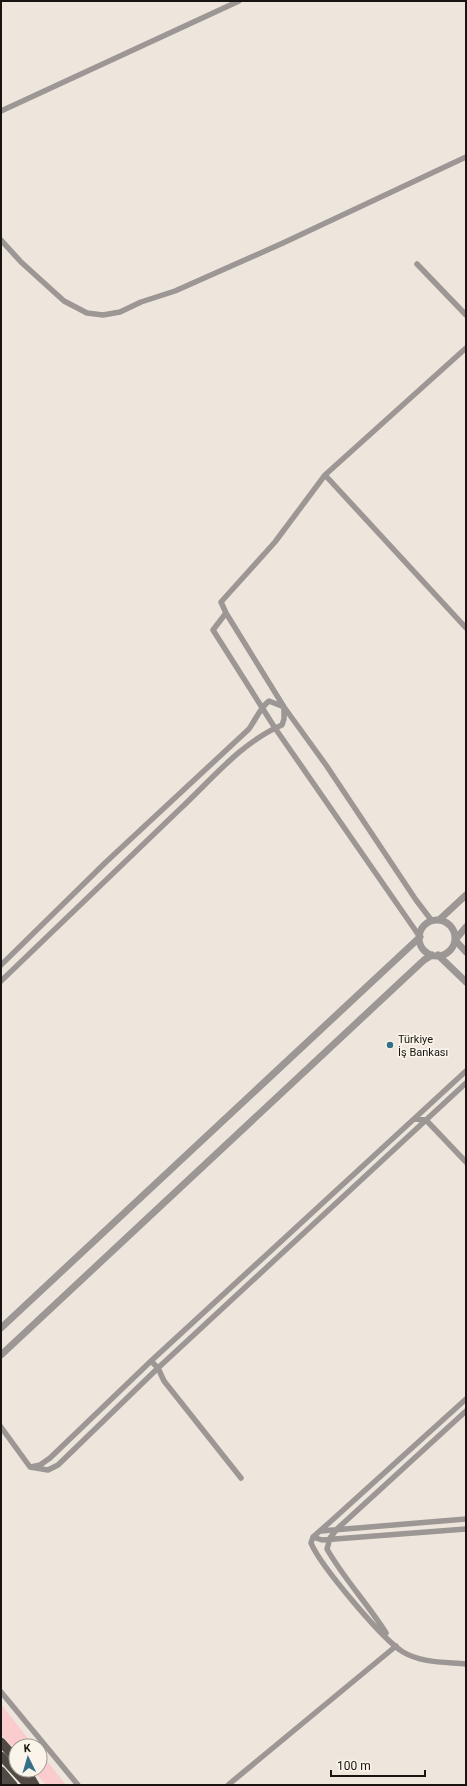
<svg xmlns="http://www.w3.org/2000/svg" width="467" height="1786" viewBox="0 0 467 1786" font-family="Roboto,sans-serif">
<rect width="100%" height="100%" fill="#eee6dc"/>
<path fill="#fbccce" d="M 1,1704 L 34,1746 L 16,1746 L 16,1751 L 1,1734 Z
M 40,1753 L 44,1757 L 66,1785 L 46,1785 L 33,1770 L 40,1770 Z"/>
<g fill="none" stroke-linecap="round" stroke-linejoin="round">
<path stroke="#9c9694" stroke-width="5.5" d="M 1,111 L 239,1
M 1,240 L 21,262 L 64,301 L 87,313 L 103,315 L 120,312 L 141,302 L 175,291 L 283,243 L 466,157
M 417,264 L 466,315
M 325,475 L 466,628
M 226,613 L 284,707 L 326,765 L 416,900 L 432,921
M 420,937 L 275,728 L 213,630 L 226,613 L 221,602 L 275,542 L 325,475 L 466,348
M 1,965 L 106,862 L 249,729 C 256,719 260,708 269,701 L 284,707 L 284,719 L 282,725 C 242,742 212,779 180,809 C 120,866 61,924 1,981
M 414,1119 L 426,1120 L 466,1162
M 151,1361 L 158,1368 L 164,1381 L 241,1478
M 466,1399 L 330,1522 L 313,1537 L 311,1543 C 320,1565 382,1639 403,1652 C 421,1663 446,1662 466,1664
M 1,1427 L 30,1467 L 48,1470 L 58,1465 L 158,1368 L 466,1083
M 31,1467 L 40,1465 L 50,1458 L 151,1361 L 466,1071
M 321,1531 L 466,1519
M 313,1537 L 322,1540 L 466,1529
M 386,1633 C 368,1604 344,1579 327,1549 L 330,1538 L 337,1529 L 466,1411
M 1,1692 L 78,1785
M 228,1785 L 396,1646"/>
<path stroke="#9c9694" stroke-width="7" d="M 439,920 L 466,895
M419 938a18 18 0 1 1 36 0a18 18 0 1 1-36 0Z
M 466,927 L 455,940 L 466,952
M 438,955 L 466,982
M 1,1328 L 420,937
M 1,1355 L 424,960 L 432,955"/>
<path stroke="#524a45" stroke-width="9" d="M 1,1742 L 16,1759
M 1,1756 L 28,1785
M 26,1770 L 35,1785
M 1,1771 L 13,1785
M 1,1784 L 2,1785"/>
</g>
<circle fill="#347188" stroke="#fbf4ea" stroke-width="1.5" cx="390" cy="1045" r="4"/>
<g text-anchor="middle" dominant-baseline="central" stroke-width="3.5" stroke-linejoin="round" paint-order="stroke">
<g font-size="11" fill="#171411" stroke="#fbf4ea" text-anchor="start">
<text x="398" y="1039">Türkiye<tspan x="398" dy="13">İş Bankası</tspan></text>
</g>
</g>
<rect width="467" height="1786" fill="none" stroke="#171411" stroke-width="4"/>
<g transform="translate(28 1758) rotate(355)"><circle r="19" fill="#fbf4ea" stroke="#a09a93"/>
<path d="M0-3L7 15L0 10L-7 15Z" fill="#347188"/>
<text y="-6" font-size="11" font-weight="bold" text-anchor="middle" fill="#171411">K</text>
</g>
<path d="M331 1770v6h94v-6" fill="none" stroke="#171411" stroke-width="2"/>
<text x="337" y="1770" font-size="12" fill="#171411" stroke="#fbf4ea" stroke-width="3" paint-order="stroke">100 m</text>
</svg>
